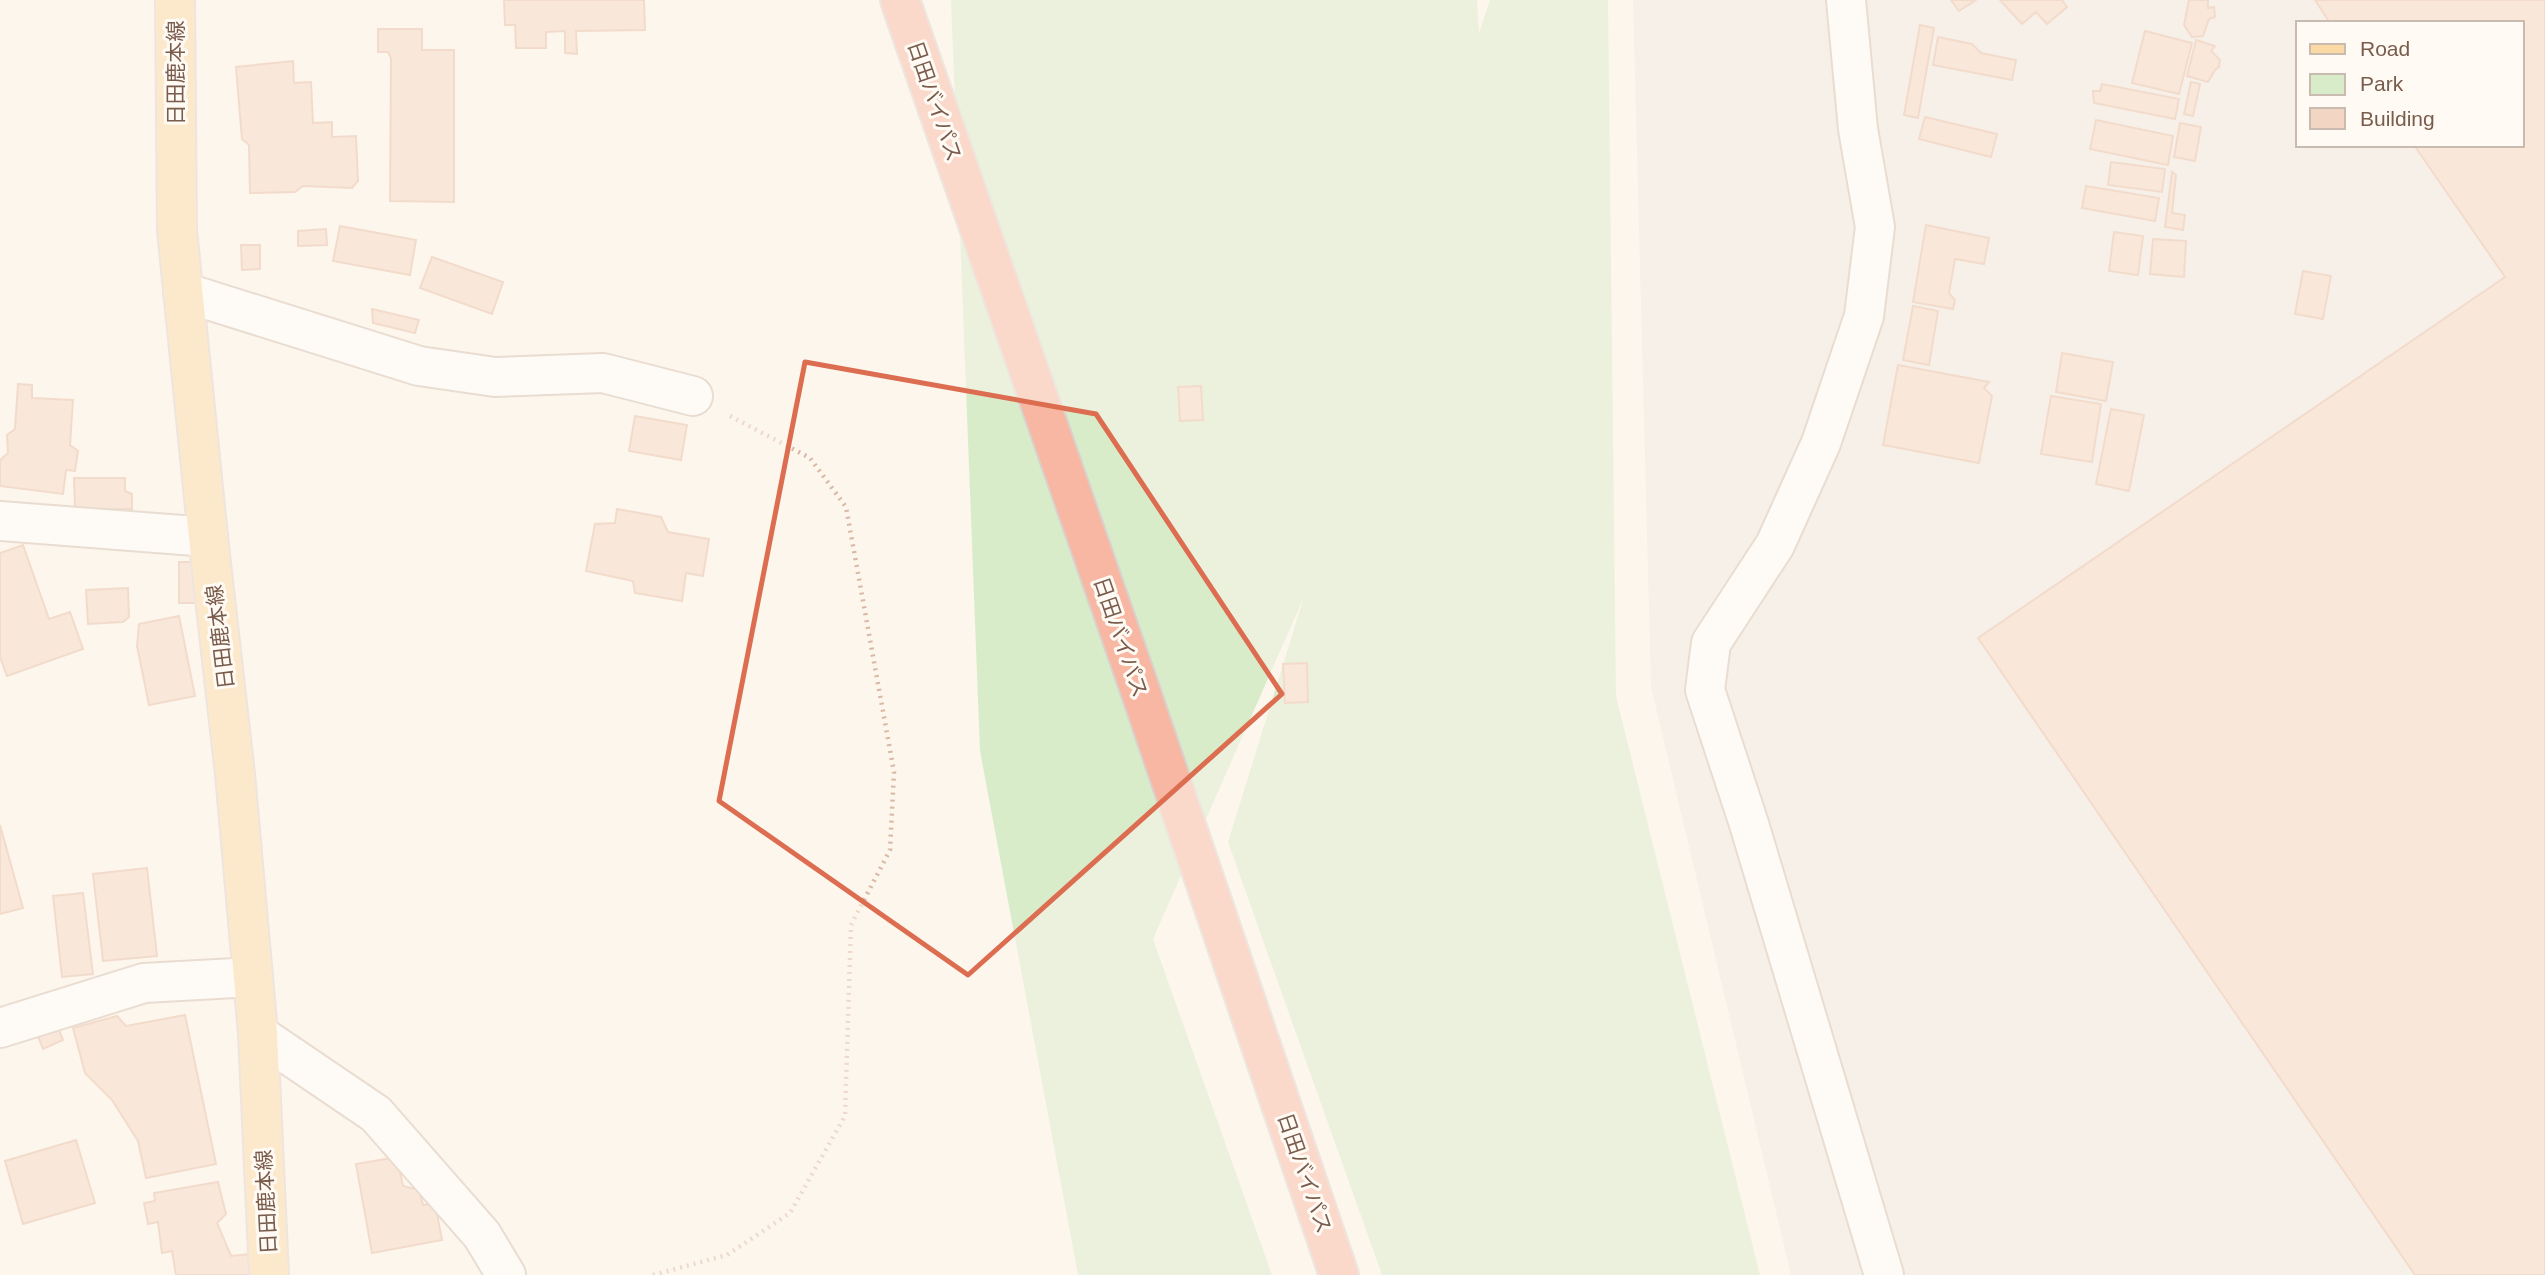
<svg xmlns="http://www.w3.org/2000/svg" width="2545" height="1275" viewBox="0 0 2545 1275" font-family="Arial,'Noto Sans JP',sans-serif">
<rect width="100%" height="100%" fill="#fdf6ec"/>
<path fill="#efe9e4" fill-rule="evenodd" d="M 1633,0 L 2545,0 L 2545,1275 L 1791,1275 L 1651,687 ZM 2298,23 L 2522,23 L 2522,145 L 2298,145 Z"/>
<path fill="#d8ecc9" d="M 951,0 L 1477,0 L 1479,33 L 1490,0 L 1608,0 L 1616,696 L 1760,1275 L 1382,1275 L 1228,842 L 1304,597 L 1153,939 L 1272,1275 L 1078,1275 L 980,751 Z"/>
<path fill="#f3d5c3" stroke="#e6bba3" stroke-width="2" d="M 504,0 L 644,0 L 645,30 L 576,31 L 577,54 L 565,53 L 565,31 L 546,32 L 546,48 L 516,48 L 515,25 L 505,25 Z
M 1951,0 L 1976,0 L 1959,11 Z
M 2000,0 L 2062,0 L 2067,7 L 2047,24 L 2036,12 L 2022,24 Z
M 2189,0 L 2208,0 L 2208,8 L 2214,7 L 2215,17 L 2209,19 L 2203,36 L 2192,37 L 2184,25 Z
M 2315,0 L 2545,0 L 2545,1275 L 2415,1275 L 1978,638 L 2505,277 L 2414,145 L 2522,145 L 2522,23 L 2330,23 Z
M 1920,25 L 1934,28 L 1918,118 L 1904,115 Z
M 378,29 L 422,29 L 422,50 L 454,50 L 454,202 L 390,201 L 391,58 L 388,52 L 378,52 Z
M 2145,31 L 2192,43 L 2179,94 L 2132,83 Z
M 1938,37 L 1972,44 L 1981,53 L 2016,60 L 2012,80 L 1933,65 Z
M 2196,40 L 2215,46 L 2211,51 L 2220,60 L 2219,67 L 2215,70 L 2208,82 L 2187,76 Z
M 293,61 L 294,83 L 311,82 L 313,123 L 332,122 L 332,137 L 356,136 L 358,181 L 352,188 L 303,186 L 295,192 L 250,193 L 249,145 L 242,139 L 236,67 Z
M 2191,82 L 2200,84 L 2193,116 L 2184,114 Z
M 2102,84 L 2179,99 L 2175,119 L 2094,103 L 2093,91 L 2100,91 Z
M 1925,117 L 1997,134 L 1991,157 L 1919,139 Z
M 2096,120 L 2173,136 L 2168,165 L 2090,149 Z
M 2180,123 L 2201,127 L 2195,161 L 2174,157 Z
M 2111,162 L 2165,169 L 2162,192 L 2108,185 Z
M 2172,172 L 2176,175 L 2172,213 L 2185,215 L 2183,230 L 2165,227 Z
M 2086,186 L 2159,198 L 2155,221 L 2082,208 Z
M 1926,225 L 1989,238 L 1984,264 L 1955,259 L 1949,293 L 1955,300 L 1953,309 L 1913,302 Z
M 340,226 L 416,240 L 410,275 L 333,261 Z
M 326,229 L 327,245 L 298,246 L 298,231 Z
M 2114,232 L 2143,236 L 2138,275 L 2109,271 Z
M 2153,239 L 2186,241 L 2184,277 L 2150,274 Z
M 241,245 L 260,245 L 260,269 L 242,270 Z
M 432,257 L 503,282 L 492,314 L 420,288 Z
M 2303,271 L 2331,276 L 2323,319 L 2295,314 Z
M 1913,306 L 1938,311 L 1929,365 L 1903,360 Z
M 372,309 L 419,320 L 415,333 L 373,323 Z
M 2062,353 L 2113,362 L 2106,401 L 2056,392 Z
M 1898,365 L 1989,382 L 1984,388 L 1992,396 L 1979,463 L 1883,445 Z
M 18,384 L 32,385 L 32,398 L 73,400 L 70,445 L 78,451 L 75,471 L 66,470 L 63,494 L 0,486 L 0,460 L 8,453 L 7,435 L 15,429 Z
M 1201,386 L 1203,420 L 1180,421 L 1178,387 Z
M 2051,396 L 2101,404 L 2092,462 L 2041,454 Z
M 2111,409 L 2144,415 L 2129,491 L 2096,484 Z
M 635,416 L 687,425 L 681,460 L 629,451 Z
M 74,478 L 125,478 L 125,491 L 132,494 L 132,509 L 75,509 Z
M 617,509 L 661,517 L 668,532 L 709,539 L 703,576 L 686,573 L 682,601 L 635,593 L 633,581 L 586,571 L 595,524 L 615,523 Z
M 23,545 L 49,619 L 70,612 L 83,649 L 7,676 L 0,657 L 0,553 Z
M 179,562 L 196,562 L 197,603 L 179,603 Z
M 128,588 L 129,617 L 123,622 L 88,624 L 86,590 Z
M 179,616 L 195,696 L 149,705 L 137,646 L 139,624 Z
M 1307,663 L 1308,702 L 1285,703 L 1283,664 Z
M 0,825 L 23,908 L 0,914 Z
M 147,868 L 157,956 L 103,961 L 93,874 Z
M 83,893 L 93,974 L 62,977 L 53,896 Z
M 185,1015 L 216,1164 L 146,1178 L 138,1141 L 112,1100 L 85,1073 L 73,1028 L 117,1016 L 126,1026 Z
M 56,1023 L 63,1040 L 43,1049 L 36,1032 Z
M 76,1140 L 95,1203 L 23,1224 L 5,1161 Z
M 397,1157 L 403,1186 L 419,1190 L 423,1205 L 435,1203 L 442,1240 L 372,1253 L 356,1164 Z
M 218,1182 L 226,1214 L 217,1223 L 231,1256 L 249,1254 L 253,1275 L 176,1275 L 172,1251 L 162,1253 L 158,1222 L 148,1224 L 144,1203 L 155,1201 L 154,1193 Z"/>
<g fill="none" stroke-linecap="round" stroke-linejoin="round">
<g stroke="#d1beb0" stroke-width="42">
<path id="minor" d="M 1846,0 L 1858,129 L 1875,227 L 1864,316 L 1821,443 L 1775,545 L 1711,643 L 1705,690 L 1749,824 L 1884,1275
M 183,292 L 419,366 L 495,377 L 603,373 L 693,396
M 0,521 L 208,537
M 0,1028 L 144,983 L 253,977
M 258,1034 L 376,1114 L 482,1235 L 506,1275"/>
</g>
<g stroke="#dad1cd" stroke-width="42">
<path id="major" d="M 175,0 L 177,230 L 208,537 L 235,774 L 258,1034 L 269,1275"/>
</g>
<g stroke="#dad1cd" stroke-width="42">
<path id="highway" d="M 900,0 L 1138,684 L 1339,1275"/>
</g>
<path stroke="#d9b8a5" stroke-width="4.5" stroke-dasharray="2 5" stroke-linecap="butt" d="M 653,1275 L 727,1255 L 790,1213 L 845,1116 L 851,925 L 890,850 L 894,772 L 846,507 L 810,458 L 728,415"/>
<use href="#minor" stroke="#fff" stroke-width="38"/>
<use href="#major" stroke="#fbd9a5" stroke-width="38"/>
<use href="#highway" stroke="#f7b7a3" stroke-width="38"/>
</g>
<path d="M0 0H2545V1275H0ZM 805,362 L 1096,414 L 1282,694 L 968,975 L 719,801 Z" fill="#fdf6ec" fill-opacity=".55" fill-rule="evenodd"/>
<path fill="none" stroke="#dc6d51" stroke-width="5" stroke-linejoin="round" d="M 805,362 L 1096,414 L 1282,694 L 968,975 L 719,801 Z"/>
<g text-anchor="middle" dominant-baseline="central" stroke-width="6" stroke-linejoin="round" paint-order="stroke">
<g font-size="21" fill="#7a5c4d" stroke="#fffaf3">
<text transform="translate(175 73) rotate(-90)">日田鹿本線</text>
<text transform="translate(935 101) rotate(71)">日田バイパス</text>
<text transform="translate(220 637) rotate(-97)">日田鹿本線</text>
<text transform="translate(1121 637) rotate(71)">日田バイパス</text>
<text transform="translate(1305 1173) rotate(71)">日田バイパス</text>
<text transform="translate(266 1202) rotate(-93)">日田鹿本線</text>
</g>
</g>
<rect x="2296" y="21" width="228" height="126" fill="#fffaf3" stroke="#cabbb1" stroke-width="2"/>
<rect x="2310" y="44" width="35" height="10" fill="#fbd9a5" stroke="#cabbb1" stroke-width="2"/>
<text x="2360" y="56" font-size="21" fill="#7a5c4d">Road</text>
<rect x="2310" y="74" width="35" height="21" fill="#d8ecc9" stroke="#cabbb1" stroke-width="2"/>
<text x="2360" y="91" font-size="21" fill="#7a5c4d">Park</text>
<rect x="2310" y="108" width="35" height="21" fill="#f3d5c3" stroke="#cabbb1" stroke-width="2"/>
<text x="2360" y="126" font-size="21" fill="#7a5c4d">Building</text>
</svg>
